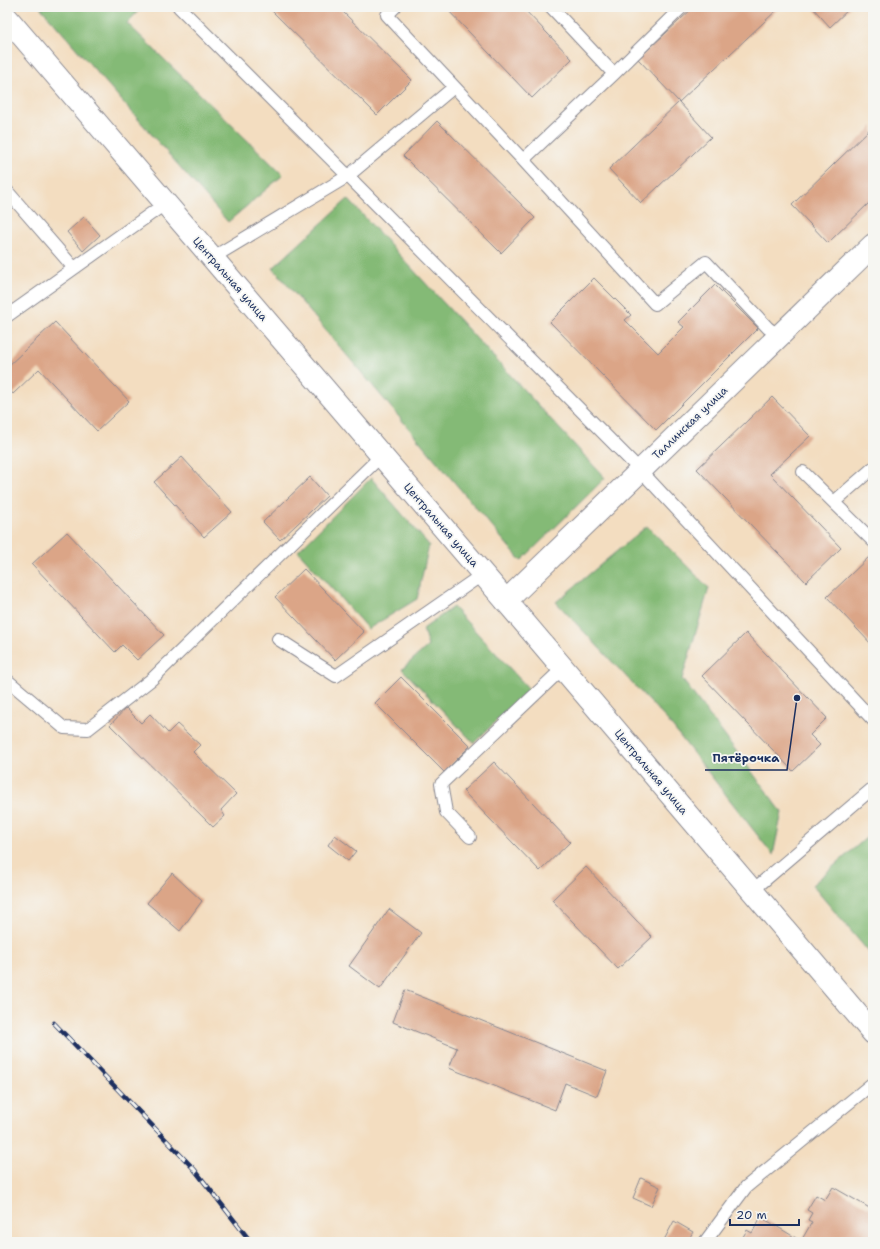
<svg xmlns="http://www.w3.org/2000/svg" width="880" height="1249" viewBox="0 0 880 1249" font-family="'Shantell Sans',sans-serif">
<rect width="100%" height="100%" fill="#f6f6f2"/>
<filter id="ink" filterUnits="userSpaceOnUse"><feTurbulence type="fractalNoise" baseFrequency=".025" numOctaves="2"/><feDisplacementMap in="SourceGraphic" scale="8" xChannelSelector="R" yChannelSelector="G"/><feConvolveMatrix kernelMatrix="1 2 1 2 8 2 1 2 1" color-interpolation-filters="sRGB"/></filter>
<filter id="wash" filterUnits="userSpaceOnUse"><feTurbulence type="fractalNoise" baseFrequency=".012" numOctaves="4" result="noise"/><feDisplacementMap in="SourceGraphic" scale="16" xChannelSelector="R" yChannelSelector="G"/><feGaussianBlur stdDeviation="0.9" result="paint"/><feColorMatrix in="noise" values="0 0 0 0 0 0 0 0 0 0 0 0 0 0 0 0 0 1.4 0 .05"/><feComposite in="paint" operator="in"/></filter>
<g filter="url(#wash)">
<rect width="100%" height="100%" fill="#f3ddc0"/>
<path fill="#84ba76" stroke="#50746a" d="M 40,7 L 142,7 L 127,23 L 283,175 L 228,222 Z
M 348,199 L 605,478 L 521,561 L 273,268 Z
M 371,478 L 429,545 L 417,599 L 368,629 L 298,551 Z
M 647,526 L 709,588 L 682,679 L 782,812 L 773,855 L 668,721 L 556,602 Z
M 453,607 L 529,689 L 474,743 L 402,669 L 428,646 L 423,629 Z
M 873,832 L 873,957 L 812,885 Z"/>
<g id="blocks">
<path fill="#dba587" d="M 268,7 L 338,7 L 412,80 L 377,115 Z
M 445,7 L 522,7 L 572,59 L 532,98 Z
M 694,7 L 780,7 L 679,102 L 638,59 Z
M 812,7 L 851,7 L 830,27 Z
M 679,102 L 711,137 L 641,203 L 609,169 Z
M 437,121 L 535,218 L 501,253 L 403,156 Z
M 873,126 L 873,199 L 828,243 L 792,205 Z
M 84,217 L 100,235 L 83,251 L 67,232 Z
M 594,278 L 631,315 L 625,320 L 658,353 L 684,327 L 678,322 L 715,285 L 758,328 L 656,430 L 550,322 Z
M 55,322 L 129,401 L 97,431 L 39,369 L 13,394 L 7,387 L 7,367 Z
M 772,397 L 810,436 L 770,474 L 841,548 L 806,582 L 697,469 Z
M 182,457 L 232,512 L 204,537 L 154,482 Z
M 310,477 L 327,496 L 280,540 L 263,522 Z
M 67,532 L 164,635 L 137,660 L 122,645 L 115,652 L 32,564 Z
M 870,556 L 873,560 L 873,646 L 827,597 Z
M 304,569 L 364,632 L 335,660 L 275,597 Z
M 746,633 L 827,718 L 810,735 L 820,745 L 793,771 L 702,676 Z
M 401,677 L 470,746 L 444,772 L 375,703 Z
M 126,708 L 141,723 L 150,714 L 168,733 L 177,724 L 200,745 L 193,752 L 236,794 L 221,810 L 225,816 L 213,827 L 110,725 Z
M 494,762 L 570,842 L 540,871 L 463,791 Z
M 335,835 L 356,851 L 348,861 L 328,845 Z
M 586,867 L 652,937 L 618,969 L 552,900 Z
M 172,873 L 202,901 L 180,931 L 147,903 Z
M 389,909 L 421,933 L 380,989 L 349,966 Z
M 405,990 L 607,1071 L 597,1096 L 565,1083 L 555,1110 L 449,1068 L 457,1048 L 393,1022 Z
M 641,1178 L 660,1187 L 651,1206 L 633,1198 Z
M 833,1187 L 873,1210 L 873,1242 L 740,1242 L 747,1230 L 752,1233 L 761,1217 L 801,1241 L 812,1222 L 808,1220 L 812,1213 L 807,1210 L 816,1195 L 825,1200 Z
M 674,1221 L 693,1232 L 687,1242 L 663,1242 Z"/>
</g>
</g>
<g filter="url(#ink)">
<use href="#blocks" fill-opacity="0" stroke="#87868f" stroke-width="1"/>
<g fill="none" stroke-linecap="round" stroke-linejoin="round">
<g stroke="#87868f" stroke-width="14">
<path id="lane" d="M 179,7 L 348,176 L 641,471 L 873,720
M 395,7 L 387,15 L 523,160 L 614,74 L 682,7
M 551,7 L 614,74
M 523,160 L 655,304 L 706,262 L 768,328 L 779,336
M 7,191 L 74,268
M 212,258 L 348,176 L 454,87
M 7,316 L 166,203
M 803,472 L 873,541
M 834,502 L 873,468
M 278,639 L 336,676 L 483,574
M 7,680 L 64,728 L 88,729 L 152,679 L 382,455
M 470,837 L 446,812 L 441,784 L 563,668
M 752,891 L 873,788
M 705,1242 L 746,1187 L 873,1083"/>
</g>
<g stroke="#87868f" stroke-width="24">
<path id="street" d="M 506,601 L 873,245"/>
</g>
<g stroke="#87868f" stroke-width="24">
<path id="primary" d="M 7,18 L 506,601 L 873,1033"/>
</g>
<use href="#lane" stroke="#fff" stroke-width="12"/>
<use href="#street" stroke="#fff" stroke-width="22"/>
<use href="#primary" stroke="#fff" stroke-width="22"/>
<g stroke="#1b2f5e" stroke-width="4.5">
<path id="rail" d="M 54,1023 L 194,1169 L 251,1242"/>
</g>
<use href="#rail" stroke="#f6f6f2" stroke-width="3" stroke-dasharray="9" stroke-linecap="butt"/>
</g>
</g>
<g text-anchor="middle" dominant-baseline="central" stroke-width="3.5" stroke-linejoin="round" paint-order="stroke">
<g font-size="11" fill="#1b2f5e" stroke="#f6f6f2">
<text transform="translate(230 279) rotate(49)">Центральная улица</text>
<text transform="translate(690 423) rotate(-44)">Таллинская улица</text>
<text transform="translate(441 525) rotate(49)">Центральная улица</text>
<text transform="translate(651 772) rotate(50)">Центральная улица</text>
</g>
</g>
<path fill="none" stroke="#1b2f5e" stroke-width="1.5" d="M797 698L787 770H705"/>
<circle fill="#1b2f5e" stroke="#f6f6f2" stroke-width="1.5" cx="797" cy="698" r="4"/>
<g font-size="12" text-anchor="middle" font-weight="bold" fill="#1b2f5e" stroke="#f6f6f2" stroke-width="3.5" stroke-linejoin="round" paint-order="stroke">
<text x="746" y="762">Пятёрочка</text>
</g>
<rect width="880" height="1249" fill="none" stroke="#f6f6f2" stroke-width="24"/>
<path d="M730 1219v6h69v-6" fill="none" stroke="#1b2f5e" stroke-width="2"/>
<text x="736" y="1219" font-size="12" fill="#1b2f5e" stroke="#f6f6f2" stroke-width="3" paint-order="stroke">20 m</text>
</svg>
